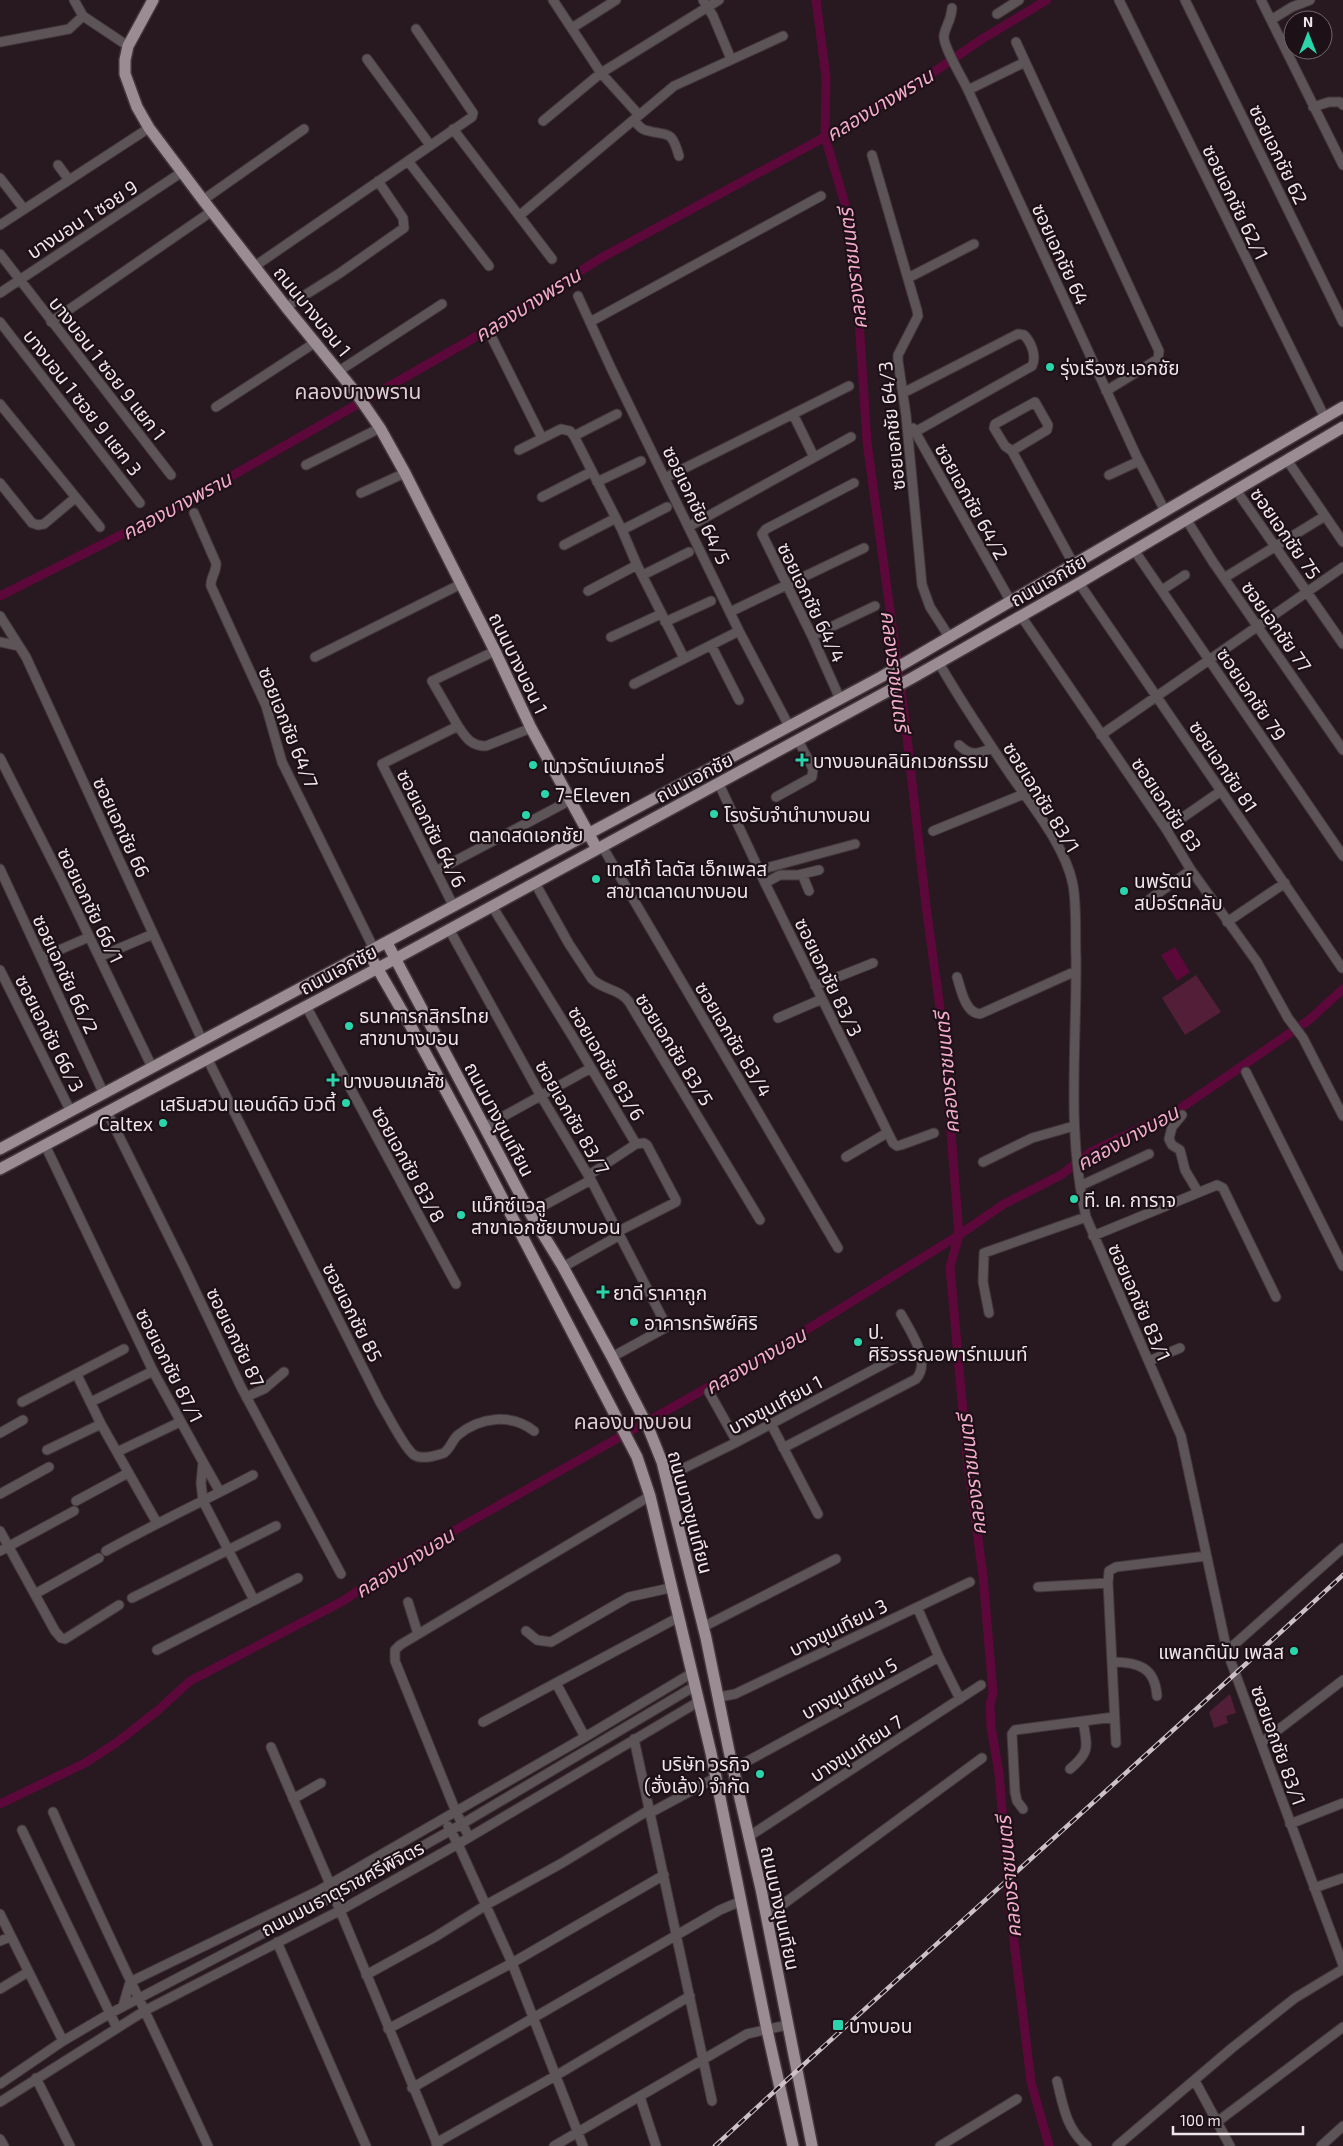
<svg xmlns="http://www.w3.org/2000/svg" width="1343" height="2146" viewBox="0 0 1343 2146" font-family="'Exo 2','Noto Sans Thai',sans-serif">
<rect width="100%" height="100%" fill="#27191f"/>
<path fill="#521e38" d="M 1196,975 L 1221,1012 L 1185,1035 L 1162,998 Z
M 1230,1694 L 1236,1713 L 1226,1716 L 1228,1723 L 1214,1728 L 1209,1712 Z"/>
<path fill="#5c083a" d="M 1175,947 L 1190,972 L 1177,981 L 1161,955 Z"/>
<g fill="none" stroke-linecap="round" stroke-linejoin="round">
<path stroke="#5c083a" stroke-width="9" d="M 816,0 L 826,77 L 825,137 L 845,204 L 856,275 L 867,442 L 905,720 L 926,906 L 943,1030 L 959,1235 L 950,1267 L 967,1457 L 983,1576 L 993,1693 L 990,1705 L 991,1727 L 999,1773 L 1010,1908 L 1031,2082 L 1049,2146
M 0,596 L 186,502 L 472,339 L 601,258 L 825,137 L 922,80 L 982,39 L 1047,0
M 0,1804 L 85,1763 L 116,1743 L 157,1711 L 190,1681 L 343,1601 L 398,1564 L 464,1525 L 774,1350 L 959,1235 L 1004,1204 L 1061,1175 L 1091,1152 L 1178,1110 L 1309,1020 L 1343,989"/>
<g stroke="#43363b" stroke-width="11">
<path id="minor" d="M 74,0 L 83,16 L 128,46
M 553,0 L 601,73 L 639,115
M 703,0 L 713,16 L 731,59
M 1119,0 L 1325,418
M 1185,0 L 1343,322
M 1261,0 L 1343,165
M 952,8 C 951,21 946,25 944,35 C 942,45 963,79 968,90 L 1136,455 L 1165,511
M 997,14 L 1019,0
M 1271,20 L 1292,7 L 1310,0
M 572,28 L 616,0
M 0,42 L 69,29 L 83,16
M 1016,42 L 1159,351 L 1158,359 L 1106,391
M 367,59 L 430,145
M 968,90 L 1025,62
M 1313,107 L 1329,102 L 1340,102 L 1343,105
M 634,120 C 637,124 641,129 645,130 C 668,137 671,128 679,156
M 543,121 L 601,73 L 719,0
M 453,129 L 552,259
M 872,155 L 917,310 L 918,316 L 898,355 L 898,361 L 906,415 L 922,585 L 930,607 L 950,638
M 408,161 L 489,266
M 58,165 L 69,180
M 0,178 L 24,209
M 203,200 L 304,129
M 519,216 L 674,86 L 783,36
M 0,225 L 149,128
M 0,254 L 171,475
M 255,266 L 472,117 L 473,113 L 416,29
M 908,278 L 974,244
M 0,293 L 182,172
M 578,296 L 611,368 L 739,631 L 789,726
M 286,307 L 340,273 L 404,228 L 403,218 L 378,181
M 0,322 L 140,503
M 51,322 L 212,211
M 590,322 L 821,196
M 492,338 L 542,438
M 339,371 L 442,304
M 903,393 L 1018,334 L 1024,335 C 1031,342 1037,356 1032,366 L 915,432
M 0,404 L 100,527
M 216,407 L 316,342
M 793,414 L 814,457
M 913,428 L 1011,602
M 574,436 L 622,530 L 637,565 L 684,658
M 519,450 L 561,429 L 570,431 L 574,436 L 617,414
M 1012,451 L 1047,430 L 1048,425 L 1035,402 L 995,424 L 994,428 L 1005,446 L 1012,451 L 1074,565
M 1287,460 L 1343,542
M 306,465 L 380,428
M 1109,475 L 1139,461
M 665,478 L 849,386
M 597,482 L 641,461
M 0,483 L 32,523 L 38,525 L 44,524 L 75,498
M 1236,490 L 1343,644
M 361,493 L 405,473
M 542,497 L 591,472
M 194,513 L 216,563 C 217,571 210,578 211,586 L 266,706 L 282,762 L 374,949
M 1186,519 L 1213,562 L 1343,750
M 690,526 L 851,437
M 622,530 L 667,507
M 564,545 L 616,518
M 1134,550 L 1343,856
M 643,575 L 689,552
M 1224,578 L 1325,516
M 1079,583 L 1342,968
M 1162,590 L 1185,575
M 588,591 L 637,565
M 730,612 L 864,548
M 0,616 L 19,646
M 1021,616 L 1166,829 L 1191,870 L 1257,962 L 1288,1018 L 1303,1038 L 1343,1116
M 665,622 L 711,601
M 812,636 L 875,606
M 611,637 L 661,614
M 0,642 L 19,646 L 26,657 L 202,1040
M 711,645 L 739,700
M 315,657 L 461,584
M 939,663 C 961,702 987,740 1012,777 C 1034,808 1066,848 1073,885 C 1077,908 1075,934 1076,957 C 1077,1044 1066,1132 1086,1217 L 1181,1436 L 1227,1651 L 1343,1965
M 634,684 L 739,631
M 840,699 L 812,636 L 762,534 L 766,529 L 854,483
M 458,726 C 466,738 471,746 486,746 L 531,728
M 1101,735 L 1343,567
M 959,745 C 971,757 978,754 992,748
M 0,758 L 62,880 L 152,1067
M 719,784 L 765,883 L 893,1143 L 897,1146 L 901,1145 L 934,1133
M 776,797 L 812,777 L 813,769 L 798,740
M 1166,829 L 1221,791
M 933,831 L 1024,794
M 602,846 L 838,1248
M 0,869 L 103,1092
M 759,870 L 855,844
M 436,871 L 565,803
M 802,874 L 809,891
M 535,883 L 569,944 L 592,979 C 603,990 620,989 629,1002 L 760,1220
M 765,883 L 780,875 L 798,875 L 819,870
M 1150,899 L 1191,870
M 492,906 L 574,1039 L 636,1144 L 644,1143 L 647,1145 L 676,1200 L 676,1202 L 619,1231
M 454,907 L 382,764 L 458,726 L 432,681 L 495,651
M 1227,922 L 1285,883
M 449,929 L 541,1096 L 591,1180 L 665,1323 L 665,1328 L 612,1357
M 99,957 L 153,934
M 41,958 L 89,937
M 0,970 L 70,1110
M 957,977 C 961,989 965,1013 980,1014 L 1076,971
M 815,986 L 873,963
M 306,1006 L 456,1284
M 778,1018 L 822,999
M 207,1058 L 380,1402 C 387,1413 404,1448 414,1455 C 422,1460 435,1456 444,1453 C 451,1448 452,1440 458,1435 C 480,1417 511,1413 534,1431
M 1246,1072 L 1343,1266
M 107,1112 L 184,1267 L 241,1387 L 341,1574
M 1182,1115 L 1172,1127 L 1169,1139 L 1172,1145 L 1180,1150 L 1185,1170 L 1198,1192
M 484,1127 L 591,1068
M 45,1145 L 153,1371 L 203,1462 L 201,1483 L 203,1501 L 254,1600
M 846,1157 L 887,1133
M 983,1162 L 1032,1138 L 1074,1126
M 589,1175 L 636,1144
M 1080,1186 L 1149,1154
M 530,1213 L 591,1180
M 1093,1236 L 1217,1185 L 1223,1188 L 1276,1297
M 563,1267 L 620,1235
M 989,1313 L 983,1282 L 984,1253 L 1086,1217
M 1149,1361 L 1180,1348
M 77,1375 L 101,1424 L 157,1523
M 709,1392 L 737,1442
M 246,1397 L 264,1389 L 284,1372
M 22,1402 L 124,1349
M 91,1402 L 153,1371
M 771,1424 L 818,1514
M 0,1433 L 23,1420
M 783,1448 L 916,1379 C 932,1361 910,1331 901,1314
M 47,1450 L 101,1424
M 117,1452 L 180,1422
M 203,1462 L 220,1492
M 666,1477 L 737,1442 L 897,1357
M 0,1494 L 49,1467
M 76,1501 L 128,1473
M 0,1531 L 55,1631 L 61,1638 L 65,1639 L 119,1605
M 0,1551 L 74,1511
M 106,1551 C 154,1524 204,1501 253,1475
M 1038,1587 L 1108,1583
M 35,1594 L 99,1558
M 132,1598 L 276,1526
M 408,1602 L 418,1634
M 917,1607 L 939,1657
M 703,1627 L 836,1559
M 526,1631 L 537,1640 L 551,1642 L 629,1597 L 670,1588
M 157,1650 L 298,1578
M 1227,1651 L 1343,1548
M 1112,1662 C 1138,1662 1155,1667 1157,1696
M 556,1683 L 585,1737
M 719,1697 L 735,1694 L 970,1582
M 483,1722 L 679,1617
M 634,1739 L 712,2101
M 1116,1743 L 1108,1583 L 1109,1571 L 1116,1567 L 1206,1556
M 1261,1743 L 1343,1680
M 271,1747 L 330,1884
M 733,1769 L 939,1657 L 960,1699
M 1070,1769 C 1091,1751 1087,1747 1083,1721
M 293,1799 L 321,1783
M 1023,1809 L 1017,1801 L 1015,1792 L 1012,1734 L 1015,1730 L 1114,1717
M 53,1812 C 102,1925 157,2034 208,2146
M 650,1813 L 715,1778
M 1290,1824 L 1343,1803
M 448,1826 L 458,1844 L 512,1963 L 583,2146
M 22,1830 L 117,2028
M 469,1837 L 456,1812 L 395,1661 L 395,1650 L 400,1645 L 650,1496
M 748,1837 L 981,1685
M 1314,1888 L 1343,1878
M 334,1896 L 438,2146
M 0,1914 L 63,2041
M 767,1916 L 982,1758
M 0,1941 L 10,1937
M 277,1942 L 366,2146
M 366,1975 L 435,1937 L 486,1905 L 562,1863 L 649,1810
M 0,1989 L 28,1972
M 123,2006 L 130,1982 L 318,1891 L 585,1737 L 692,1673
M 388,2029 L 512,1963 L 664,1875
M 36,2078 L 70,2146
M 1057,2081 C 1063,2105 1066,2129 1087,2146
M 1195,2081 L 1230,2146
M 0,2084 L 63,2041 L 109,2014 L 334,1896 L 462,1824 L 695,1686
M 412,2088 L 720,1910 L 741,1901
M 640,2097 L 656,2146
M 0,2102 L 146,2010 L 341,1910 L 458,1844 L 698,1702
M 1217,2122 L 1343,2027
M 0,2139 L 4,2146
M 436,2143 L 557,2075 L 690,1996
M 554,2146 L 747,2034 L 787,2025
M 940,2146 L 1017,2099
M 1117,2146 L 1232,2048 L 1295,1998 L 1343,1969
M 1321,2146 L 1343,2126"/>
</g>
<g stroke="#43363b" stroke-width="14">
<path id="major" d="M 153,0 L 128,46 L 125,60 L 125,74 L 137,107 L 149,128 L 203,200 L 286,307 L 356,393 L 380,428 L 405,473 L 495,651 L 531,728 L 597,849
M 387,943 L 530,1213 L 563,1267 L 612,1357 L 648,1427 L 662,1462 L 706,1638 L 729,1751 L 761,1889 L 812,2146
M 368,952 L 413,1030 L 469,1134 L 637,1457 L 650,1496 L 711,1753 L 767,2030 L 793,2146
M 0,1149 L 881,677 L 1343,407
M 0,1169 L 395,959 L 912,678 L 1079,583 L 1343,427"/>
</g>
<use href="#minor" stroke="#5c5457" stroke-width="9"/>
<use href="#major" stroke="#9b8b92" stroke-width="11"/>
<g stroke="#ccc1c6" stroke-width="4.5">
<path id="rail" d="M 715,2146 C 923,1954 1135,1767 1343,1575"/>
</g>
<use href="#rail" stroke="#1d1016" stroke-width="2.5" stroke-dasharray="8" stroke-linecap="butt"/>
</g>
<g fill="#2bd5ac" stroke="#1d1016" stroke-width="2">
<circle cx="1050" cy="367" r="5"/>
<path d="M799.5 752.5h5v5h5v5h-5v5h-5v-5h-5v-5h5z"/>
<circle cx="533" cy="765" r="5"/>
<circle cx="545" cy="794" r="5"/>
<circle cx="714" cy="814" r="5"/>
<circle cx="526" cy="815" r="5"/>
<circle cx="596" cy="879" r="5"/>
<circle cx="1124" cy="891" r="5"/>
<circle cx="349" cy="1026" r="5"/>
<path d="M330.5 1072.5h5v5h5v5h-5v5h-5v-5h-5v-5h5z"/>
<circle cx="346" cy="1103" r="5"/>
<circle cx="163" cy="1123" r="5"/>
<circle cx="1074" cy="1199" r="5"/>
<circle cx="461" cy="1215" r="5"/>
<path d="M600.5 1284.5h5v5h5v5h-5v5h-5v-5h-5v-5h5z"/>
<circle cx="634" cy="1322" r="5"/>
<circle cx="858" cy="1342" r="5"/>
<circle cx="1294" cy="1651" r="5"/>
<circle cx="760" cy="1774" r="5"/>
<rect x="832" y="2019" width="12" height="12" rx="2.5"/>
</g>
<g text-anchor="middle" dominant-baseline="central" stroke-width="4.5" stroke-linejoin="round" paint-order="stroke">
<g font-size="19" fill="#f0e6ea" stroke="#1d1016">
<text transform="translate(1279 154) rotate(64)">ซอยเอกชัย 62</text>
<text transform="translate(1236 202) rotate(64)">ซอยเอกชัย 62/1</text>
<text transform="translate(82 219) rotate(-33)">บางบอน 1 ซอย 9</text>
<text transform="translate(1061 254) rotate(65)">ซอยเอกชัย 64</text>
<text transform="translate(313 311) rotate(51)">ถนนบางบอน 1</text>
<text transform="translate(108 368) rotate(52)">บางบอน 1 ซอย 9 แยก 1</text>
<text transform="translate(83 402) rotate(52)">บางบอน 1 ซอย 9 แยก 3</text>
<text transform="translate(891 426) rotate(-96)">ซอยเอกชัย 64/3</text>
<text transform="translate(972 501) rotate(61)">ซอยเอกชัย 64/2</text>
<text transform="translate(697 505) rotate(64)">ซอยเอกชัย 64/5</text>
<text transform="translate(1286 533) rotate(55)">ซอยเอกชัย 75</text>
<text transform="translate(1048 580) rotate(-30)">ถนนเอกชัย</text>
<text transform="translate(812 602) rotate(64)">ซอยเอกชัย 64/4</text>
<text transform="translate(1277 626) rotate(55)">ซอยเอกชัย 77</text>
<text transform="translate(519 663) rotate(64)">ถนนบางบอน 1</text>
<text transform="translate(1252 694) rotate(56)">ซอยเอกชัย 79</text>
<text transform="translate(289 727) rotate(68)">ซอยเอกชัย 64/7</text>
<text transform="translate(1224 766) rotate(56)">ซอยเอกชัย 81</text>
<text transform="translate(694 777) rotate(-28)">ถนนเอกชัย</text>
<text transform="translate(1042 797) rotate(58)">ซอยเอกชัย 83/1</text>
<text transform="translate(1167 804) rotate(56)">ซอยเอกชัย 83</text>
<text transform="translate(122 827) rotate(65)">ซอยเอกชัย 66</text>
<text transform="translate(432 828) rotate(63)">ซอยเอกชัย 64/6</text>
<text transform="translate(91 905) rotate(64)">ซอยเอกชัย 66/1</text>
<text transform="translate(338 969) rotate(-28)">ถนนเอกชัย</text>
<text transform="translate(66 974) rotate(65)">ซอยเอกชัย 66/2</text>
<text transform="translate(829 977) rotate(64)">ซอยเอกชัย 83/3</text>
<text transform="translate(50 1033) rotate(63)">ซอยเอกชัย 66/3</text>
<text transform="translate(734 1039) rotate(59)">ซอยเอกชัย 83/4</text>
<text transform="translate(675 1049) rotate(58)">ซอยเอกชัย 83/5</text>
<text transform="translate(607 1063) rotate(59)">ซอยเอกชัย 83/6</text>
<text transform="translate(573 1117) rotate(60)">ซอยเอกชัย 83/7</text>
<text transform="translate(500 1119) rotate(62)">ถนนบางขุนเทียน</text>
<text transform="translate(409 1164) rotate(61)">ซอยเอกชัย 83/8</text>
<text transform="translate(1140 1302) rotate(66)">ซอยเอกชัย 83/1</text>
<text transform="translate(353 1312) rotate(63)">ซอยเอกชัย 85</text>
<text transform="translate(236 1337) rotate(64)">ซอยเอกชัย 87</text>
<text transform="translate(170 1365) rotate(63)">ซอยเอกชัย 87/1</text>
<text transform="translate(775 1404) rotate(-28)">บางขุนเทียน 1</text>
<text transform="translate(691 1512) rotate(75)">ถนนบางขุนเทียน</text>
<text transform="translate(838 1627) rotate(-26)">บางขุนเทียน 3</text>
<text transform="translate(849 1688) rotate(-29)">บางขุนเทียน 5</text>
<text transform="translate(1279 1745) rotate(70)">ซอยเอกชัย 83/1</text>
<text transform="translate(856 1748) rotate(-33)">บางขุนเทียน 7</text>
<text transform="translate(342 1888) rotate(-28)">ถนนมนธาตุราชศรีพิจิตร</text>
<text transform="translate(781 1908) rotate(78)">ถนนบางขุนเทียน</text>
</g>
<g font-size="19" fill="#f0e6ea" stroke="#1d1016" text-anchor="start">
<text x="1060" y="367">รุ่งเรืองซ.เอกชัย</text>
<text x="813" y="760">บางบอนคลินิกเวชกรรม</text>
<text x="543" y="765">เนาวรัตน์เบเกอรี่</text>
<text x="555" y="794">7-Eleven</text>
<text x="724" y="814">โรงรับจำนำบางบอน</text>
<text x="526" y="834" text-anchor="middle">ตลาดสดเอกชัย</text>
<text x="606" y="868">เทสโก้ โลตัส เอ็กเพลส<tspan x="606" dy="22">สาขาตลาดบางบอน</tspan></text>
<text x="1134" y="880">นพรัตน์<tspan x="1134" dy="22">สปอร์ตคลับ</tspan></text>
<text x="359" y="1015">ธนาคารกสิกรไทย<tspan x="359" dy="22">สาขาบางบอน</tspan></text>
<text x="343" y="1080">บางบอนเภสัช</text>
<text x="336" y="1103" text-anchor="end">เสริมสวน แอนด์ดิว บิวตี้</text>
<text x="153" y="1123" text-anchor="end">Caltex</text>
<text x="1084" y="1199">ที. เค. การาจ</text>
<text x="471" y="1204">แม็กซ์แวลู<tspan x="471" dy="22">สาขาเอกชัยบางบอน</tspan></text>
<text x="613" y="1292">ยาดี ราคาถูก</text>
<text x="644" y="1322">อาคารทรัพย์ศิริ</text>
<text x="868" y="1331">ป.<tspan x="868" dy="22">ศิริวรรณอพาร์ทเมนท์</tspan></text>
<text x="1284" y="1651" text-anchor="end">แพลทตินัม เพลส</text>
<text x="750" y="1763" text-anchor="end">บริษัท วรกิจ<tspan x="750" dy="22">(ฮั่งเล้ง) จำกัด</tspan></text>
<text x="849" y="2025">บางบอน</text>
</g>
<g font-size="20" font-style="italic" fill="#f2abca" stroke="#1d1016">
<text transform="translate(879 104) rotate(-31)">คลองบางพราน</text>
<text transform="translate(852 269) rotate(-97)">คลองราชมนตรี</text>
<text transform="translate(527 304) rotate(-32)">คลองบางพราน</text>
<text transform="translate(176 505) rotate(-28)">คลองบางพราน</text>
<text transform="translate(896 671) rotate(83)">คลองราชมนตรี</text>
<text transform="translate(946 1073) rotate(-95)">คลองราชมนตรี</text>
<text transform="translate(1127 1137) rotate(-29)">คลองบางบอน</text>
<text transform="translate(755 1360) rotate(-30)">คลองบางบอน</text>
<text transform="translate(971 1475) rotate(-97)">คลองราชมนตรี</text>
<text transform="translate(404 1562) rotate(-32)">คลองบางบอน</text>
<text transform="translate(1008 1877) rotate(-95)">คลองราชมนตรี</text>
</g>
<g font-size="21" fill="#dfcbd3" stroke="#1d1016">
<text x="358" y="390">คลองบางพราน</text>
<text x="633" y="1420">คลองบางบอน</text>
</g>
</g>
<g transform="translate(1308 35)"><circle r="24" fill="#1d1016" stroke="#71666b"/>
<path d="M0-4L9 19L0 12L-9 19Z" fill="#2bd5ac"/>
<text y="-8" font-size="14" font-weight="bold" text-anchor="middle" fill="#f0e6ea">N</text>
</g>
<path d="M1173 2126v8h130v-8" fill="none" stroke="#f0e6ea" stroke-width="2.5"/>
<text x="1180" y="2126" font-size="15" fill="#f0e6ea" stroke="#1d1016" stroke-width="4" paint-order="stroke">100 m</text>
</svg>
